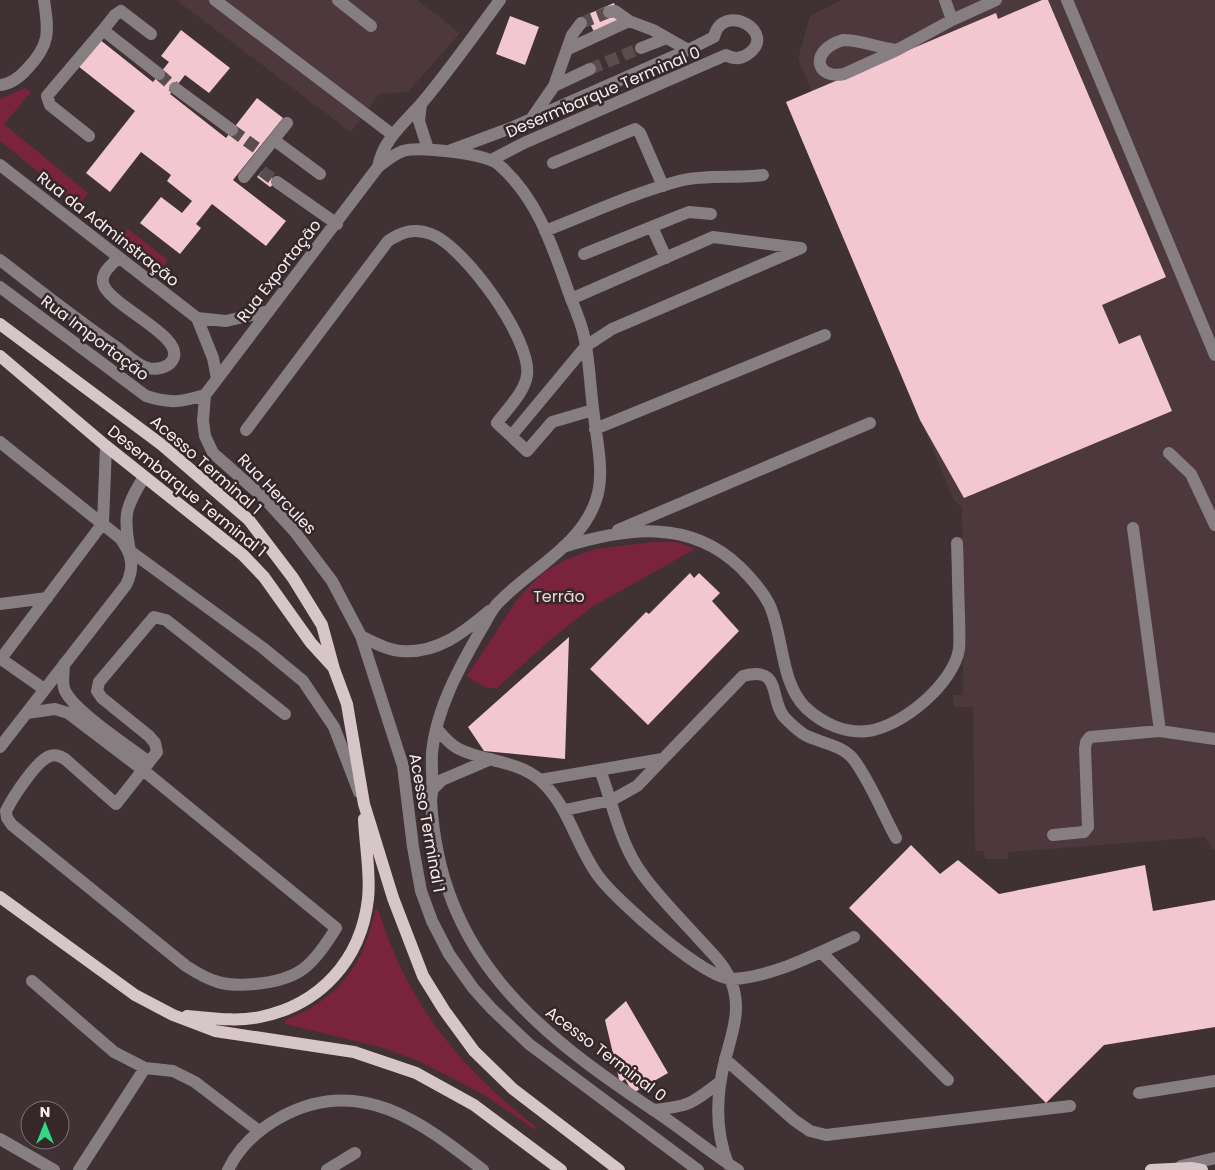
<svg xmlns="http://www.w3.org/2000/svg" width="1215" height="1170" viewBox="0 0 1215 1170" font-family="Poppins,sans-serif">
<rect width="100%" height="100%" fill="#3f3134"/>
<path fill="#4d393d" d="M 176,0 L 417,0 L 460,33 L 408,92 L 379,94 L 351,132 Z
M 841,0 L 1215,0 L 1215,849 L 1212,849 L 1205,837 L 1008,852 L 1008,859 L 985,859 L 984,851 L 975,851 L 973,707 L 954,707 L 953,695 L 963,695 L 962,507 L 954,500 L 786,102 L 812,91 L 798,59 L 810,16 Z"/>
<path fill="#7a233f" d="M 25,88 L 31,92 L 4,124 L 88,193 L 79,205 L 0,141 L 0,99 Z
M 128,229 L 168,260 L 161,270 L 121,238 Z
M 652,542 L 677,542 L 695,549 L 592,607 L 549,641 L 497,688 L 486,688 L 467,676 L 517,600 L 541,574 L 567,559 L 596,549 Z
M 378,909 C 408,1005 458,1065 536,1127 L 535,1130 L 486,1096 L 419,1061 L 380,1047 L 285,1024 L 285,1020 C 338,1000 364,965 375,910 Z"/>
<path fill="#f2c7d0" d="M 1042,0 L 1048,0 L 1166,277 L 1102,305 L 1119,344 L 1140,335 L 1172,411 L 964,498 L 920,420 L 786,102 L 996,13 L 998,19 Z
M 614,3 L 621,20 L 594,32 L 586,15 Z
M 510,16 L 539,27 L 525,65 L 496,54 Z
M 181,30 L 230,68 L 209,93 L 185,75 L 170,94 L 226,138 L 257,98 L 283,118 L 233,180 L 286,221 L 266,246 L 212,204 L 196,224 L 201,228 L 180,254 L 140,223 L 161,197 L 182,213 L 192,201 L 167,181 L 171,175 L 141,152 L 110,192 L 86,173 L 135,111 L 78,66 L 99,39 L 153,82 L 169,62 L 161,56 Z
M 262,171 L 277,182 L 270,187 L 257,177 Z
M 690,573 L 694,578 L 699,573 L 720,593 L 712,601 L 739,631 L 648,725 L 590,669 L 646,612 L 649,614 Z
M 569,637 L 565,759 L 484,751 L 468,727 Z
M 911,845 L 940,874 L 958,860 L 999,894 L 1145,865 L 1153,911 L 1215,900 L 1215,1027 L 1104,1045 L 1046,1103 L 849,908 Z
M 626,1001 L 668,1073 L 633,1093 L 625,1079 L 620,1083 L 605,1020 Z"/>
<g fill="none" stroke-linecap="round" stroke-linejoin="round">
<path stroke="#5a4d50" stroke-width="12" stroke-dasharray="12 6" stroke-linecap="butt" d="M 581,23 L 609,12
M 590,69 L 641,48
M 159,74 L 175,88
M 232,130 L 258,149
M 262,171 L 277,182"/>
<path stroke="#867e80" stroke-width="12" d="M 215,0 L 393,135
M 338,0 L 371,26
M 945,0 L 952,20
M 1067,0 L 1215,355
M 609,12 L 615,11 L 629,21 L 653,30 L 688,50
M 103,30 L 115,15 L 121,11 L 151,34
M 843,40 C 861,40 879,48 897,50 L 844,74 C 815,80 809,50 843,40 Z
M 641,48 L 667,38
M 568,49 L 629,21
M 897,50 L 952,20 L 996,0
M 0,85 C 11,84 19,78 27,69 C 50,45 49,33 44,0
M 554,86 L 590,69
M 175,88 L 232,130
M 421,104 L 419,121 L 428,149
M 532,118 L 554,86 L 572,35 L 581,23
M 89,136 L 50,105 L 47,96 L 103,30 L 159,74
M 274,140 L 320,174
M 449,151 L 511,128 L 688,50 L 714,37 C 723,0 779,33 748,54 C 741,59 733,59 726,55 L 524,143 L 493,159
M 553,163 L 635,129 L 640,133 L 663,186
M 0,165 L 197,318 L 226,321 L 269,311
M 378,167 C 383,140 403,124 421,104 C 449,71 474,35 500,0
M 244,177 L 287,123
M 277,182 L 337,224
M 652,227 L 666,258
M 545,231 C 589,214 634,193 679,181 C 707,174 735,179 763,175
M 584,254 L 681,215 L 689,212 L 711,214
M 0,260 C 39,290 78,321 119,349 C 127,355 138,366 148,368 C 156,370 167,368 172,361 C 189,337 108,306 103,283 C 101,272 112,265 118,258
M 0,287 L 146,396 C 171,404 181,402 205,395
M 571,299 L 713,237 L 800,248
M 197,318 L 213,358 L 217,379
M 205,395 L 378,167 C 386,161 394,154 403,151 C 419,146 487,154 498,164 C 538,198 553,248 570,296 C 575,309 581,322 584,336 C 590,362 590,390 594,416 C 597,442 605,475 596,500 C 581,546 529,570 498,603 C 491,610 487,620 482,628 C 460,666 436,709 432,753 C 431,769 434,784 431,800 C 440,954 532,1029 652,1109 C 681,1128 708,1151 738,1170
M 205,395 L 203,421 L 205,436 L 213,453 L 264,498 L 295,532 L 332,581 L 361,636 L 403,766 L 413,847 L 421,891 L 432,921 L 449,954 L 473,988 L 491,1008 L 529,1044 L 698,1170
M 595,429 L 825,335
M 246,430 L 388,241 C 403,231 415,228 431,234 C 464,246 532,340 527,375 C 525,392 507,409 497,423 L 527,451 L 552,422 L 593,410
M 512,435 L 586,346 L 612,329 L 801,248
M 0,442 L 120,538 C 132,554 135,567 126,585 L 0,747
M 1169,453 L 1191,474 L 1215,525
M 144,477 C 125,508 123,515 130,551 L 263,648 L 303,681 L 334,727 L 359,792
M 1133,528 L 1160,731
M 618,530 L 870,423
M 563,547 C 625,528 689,518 740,567 C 751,578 763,591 770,606 C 784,638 780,682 806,708 C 822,723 845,734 868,731 C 902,727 954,683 959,649 C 960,638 959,626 959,615 C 958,591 958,567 957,543
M 0,604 L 47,598
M 361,636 C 373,642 387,650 401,651 C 437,654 463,633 489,611
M 1,659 L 44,689
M 0,660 L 103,523 L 106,446
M 64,664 C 64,671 62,681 64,688 C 69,708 131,748 149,762
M 27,713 L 55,709 L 68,713 L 143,770 L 336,928 C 313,966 299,980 255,984 C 224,987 211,982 186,966 L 12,825 L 7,818 L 6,811 C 13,797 36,761 50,756 C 56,754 60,756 65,759 L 116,804 L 157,752 L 155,743 L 149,736 L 102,698 L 97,691 L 99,682 L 154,617 L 166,620 L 285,714
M 437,729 C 443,736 450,745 459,749 C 485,762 517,760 540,780 C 570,807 575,845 599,877 C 616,900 706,981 733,979 C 776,976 815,954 854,937
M 600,770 C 613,804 620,845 643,875 C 659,897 679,917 698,938 C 709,950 723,963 730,979 C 743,1007 732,1033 725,1060 C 716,1095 715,1131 728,1164
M 540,780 L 662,759
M 433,789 L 442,780 L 491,759
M 565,810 L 612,800 L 637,786 L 743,676 C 784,665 768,702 786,719 C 792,725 800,733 807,736 C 822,743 844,746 854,760 C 871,783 882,812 896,838
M 1053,835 L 1084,832 L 1088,827 L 1085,749 L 1086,742 L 1090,737 L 1160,731 L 1215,739
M 821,952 L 948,1080
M 32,981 L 114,1052 L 145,1068 L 173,1071 L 195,1082 L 259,1131
M 725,1059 L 794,1120 L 810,1131 L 826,1135 L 1070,1106
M 1139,1093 L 1215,1081
M 653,1110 C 691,1106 691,1104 720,1082
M 0,1139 L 54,1170
M 1181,1166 L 1215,1158
M 79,1170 L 145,1068
M 228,1170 C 239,1147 259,1129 281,1117 C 359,1074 422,1122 483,1170
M 327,1170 L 355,1153"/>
<path stroke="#d7c6c9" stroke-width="12" d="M 0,324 L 162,445 L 249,520 L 293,578 L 322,625 L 334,669 L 347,704 L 364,804 L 393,898 L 423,976 L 444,1010 L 474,1051 L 513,1089 L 619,1170
M 0,356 L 106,446 L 243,555 L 264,577 L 311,643 L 333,667
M 0,897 L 135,995 L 173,1015 L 215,1031 L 354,1052 L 416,1073 L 474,1105 L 561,1170
M 187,1016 C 211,1018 236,1022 260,1017 C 320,1005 361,960 368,899 C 371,874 365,845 364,819
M 1151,1170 L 1191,1168 L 1202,1170"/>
</g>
<g text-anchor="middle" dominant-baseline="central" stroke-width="5" stroke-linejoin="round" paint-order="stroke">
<g font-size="16" fill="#f6edee" stroke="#35272a">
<text transform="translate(603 92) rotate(-23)">Desermbarque Terminal 0</text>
<text transform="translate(108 229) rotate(38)">Rua da Adminstração</text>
<text transform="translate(279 271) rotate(-52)">Rua Exportação</text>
<text transform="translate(95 338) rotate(37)">Rua Importação</text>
<text transform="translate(206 465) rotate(41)">Acesso Terminal 1</text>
<text transform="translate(187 491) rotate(39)">Desembarque Terminal 1</text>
<text transform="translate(277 494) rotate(46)">Rua Hercules</text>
<text transform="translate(427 823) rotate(80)">Acesso Terminal 1</text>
<text transform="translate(606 1054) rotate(37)">Acesso Terminal 0</text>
</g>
<g font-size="16" fill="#eed3d8" stroke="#35272a">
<text x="559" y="596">Terrão</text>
</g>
</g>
<g transform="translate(45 1125)"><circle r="24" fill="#35272a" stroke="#827678"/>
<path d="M0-4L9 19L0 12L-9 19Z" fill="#32d882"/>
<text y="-8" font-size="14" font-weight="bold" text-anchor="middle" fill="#f6edee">N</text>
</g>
</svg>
